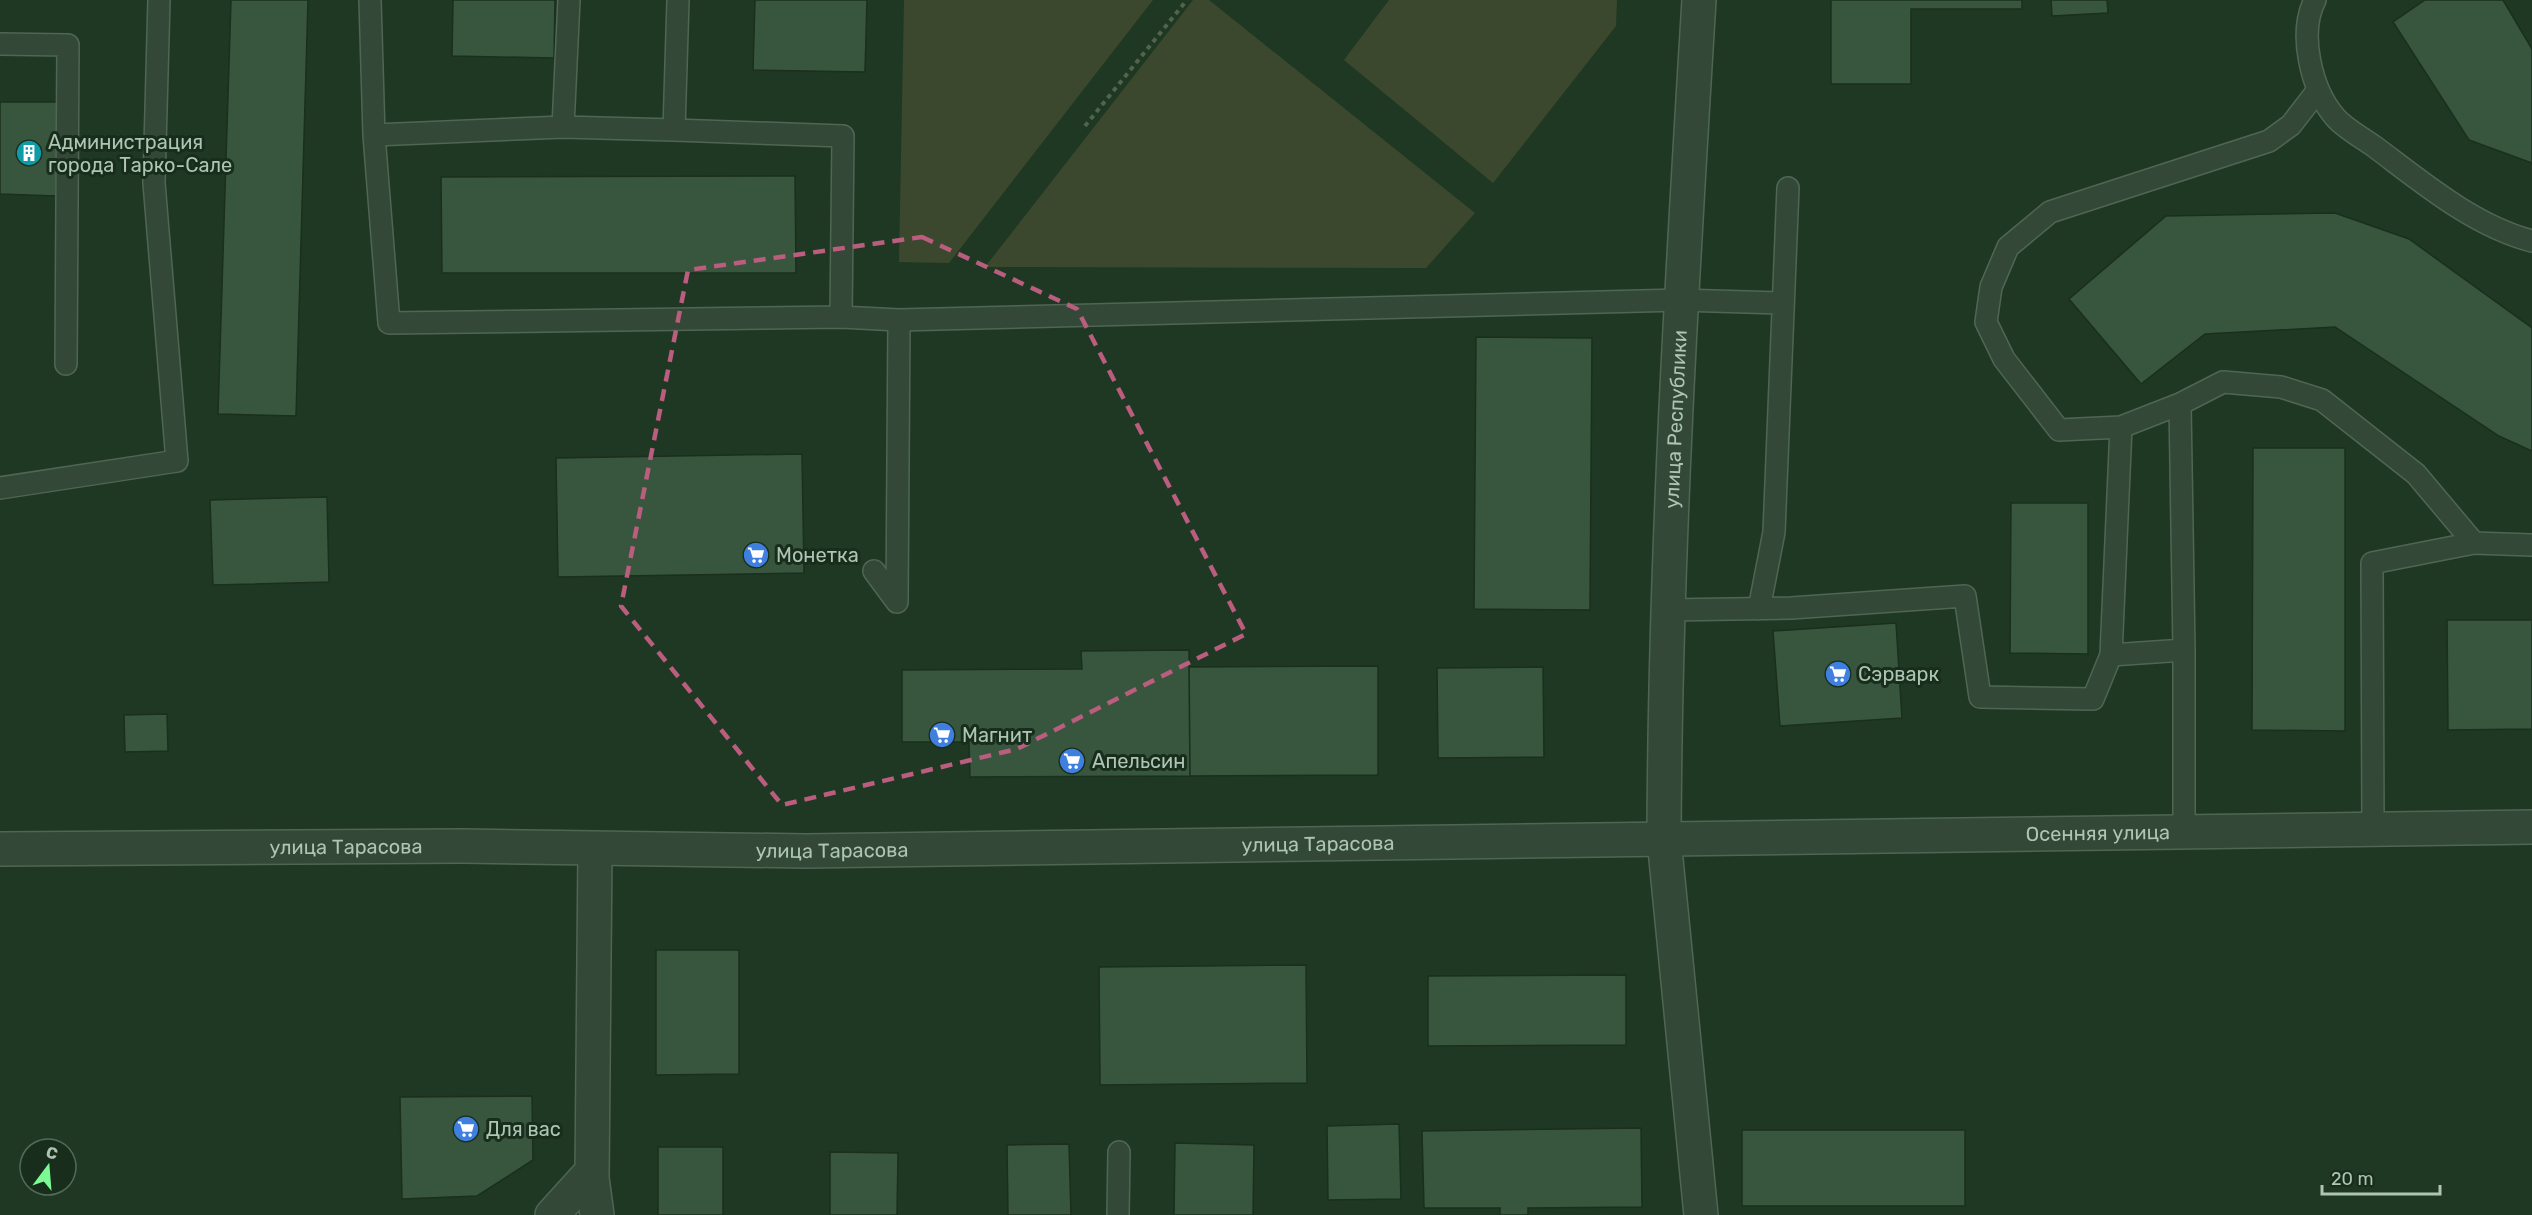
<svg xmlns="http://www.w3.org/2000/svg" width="2532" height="1215" viewBox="0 0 2532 1215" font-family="Rubik,sans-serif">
<rect width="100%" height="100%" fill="#1f3823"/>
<path fill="#3c482d" d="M 904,0 L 1153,0 L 949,263 L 899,262 Z
M 1193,0 L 1209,0 L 1475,213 L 1426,268 L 985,267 Z
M 1389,0 L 1617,0 L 1616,26 L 1493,183 L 1344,60 Z"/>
<path fill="#38563d" stroke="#1a2f1e" stroke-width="1.5" d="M 231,0 L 308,0 L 296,416 L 218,414 Z
M 453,0 L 555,0 L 554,58 L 452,56 Z
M 755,0 L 867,0 L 865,72 L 753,70 Z
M 1831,0 L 2022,0 L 2022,9 L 1911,9 L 1911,84 L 1831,84 Z
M 2051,0 L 2107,0 L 2108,13 L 2052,16 Z
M 2425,0 L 2503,0 L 2532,49 L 2532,163 L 2469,140 L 2393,22 Z
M 0,102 L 58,102 L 56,196 L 0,194 Z
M 795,176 L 796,273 L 442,273 L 441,177 Z
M 2335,213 L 2409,239 L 2532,328 L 2532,451 L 2499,436 L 2335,327 L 2205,334 L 2141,384 L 2069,299 L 2166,216 Z
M 1476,337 L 1592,338 L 1590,610 L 1474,609 Z
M 2253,448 L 2345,448 L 2345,731 L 2252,730 Z
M 802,454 L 804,573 L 558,577 L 556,458 Z
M 327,497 L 329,582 L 213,585 L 210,500 Z
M 2011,503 L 2088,503 L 2088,654 L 2010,653 Z
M 2447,620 L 2532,620 L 2532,729 L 2448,730 Z
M 1896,623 L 1902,718 L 1780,726 L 1773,631 Z
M 1189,650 L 1190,776 L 970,777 L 969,742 L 902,742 L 902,670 L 1082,669 L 1081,651 Z
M 1378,666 L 1378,775 L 1190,776 L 1189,667 Z
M 1543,667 L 1544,757 L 1438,758 L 1437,668 Z
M 167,714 L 168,751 L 125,752 L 124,715 Z
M 656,950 L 739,950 L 739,1074 L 656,1075 Z
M 1306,965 L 1307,1083 L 1100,1085 L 1099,967 Z
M 1626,975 L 1626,1045 L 1428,1046 L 1428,976 Z
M 532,1096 L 533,1160 L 477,1196 L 402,1199 L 400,1097 Z
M 1399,1124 L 1401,1199 L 1328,1200 L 1327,1126 Z
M 1641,1128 L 1642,1207 L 1528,1208 L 1528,1215 L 1500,1215 L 1500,1208 L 1424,1208 L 1422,1131 Z
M 1742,1130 L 1965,1130 L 1965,1206 L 1742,1206 Z
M 1175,1143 L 1254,1145 L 1253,1215 L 1174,1215 Z
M 1069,1144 L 1071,1215 L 1008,1215 L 1007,1145 Z
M 658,1147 L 723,1147 L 723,1215 L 658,1215 Z
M 830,1152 L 898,1153 L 897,1215 L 830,1215 Z"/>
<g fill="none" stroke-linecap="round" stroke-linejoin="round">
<g stroke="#506655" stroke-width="24">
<path id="service" d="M 370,0 L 374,135
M 678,0 L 674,130 L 843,136 L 841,317
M 2315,0 C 2298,33 2311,89 2335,117 C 2345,129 2363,138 2375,147 C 2423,183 2474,226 2532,241
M 0,44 L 68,45 L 66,364
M 563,127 L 569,0
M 674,130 L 563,127 L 374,135 L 389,323 L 841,317 L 899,320 L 1680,300 L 1783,303
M 2121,427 L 2180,404
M 0,488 L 177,461 L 154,183 L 159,0
M 874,571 L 897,602 L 899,320
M 1759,609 L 1774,532 L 1788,188
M 1668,610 L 1791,608 L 1965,596 L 1980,697 L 2093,699 L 2111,655 L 2184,650 L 2184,831
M 2184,650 L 2180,404 L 2223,382 L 2281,387 L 2322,400 L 2416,474 L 2474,543
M 2111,655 L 2121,427 L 2059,430 L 2004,359 L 1986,322 L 1991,287 L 2008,247 L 2050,212 L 2269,141 L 2291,125 L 2318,90
M 2373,829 L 2372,563 L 2474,543 L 2532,545
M 1118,1215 L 1119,1152"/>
</g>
<g stroke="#506655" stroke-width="36">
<path id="minor" d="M 1664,839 L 1701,1215
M 595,850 L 592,1178 L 597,1215
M 552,1215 L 592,1171"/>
</g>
<g stroke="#506655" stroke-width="36">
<g id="tertiary">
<path id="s1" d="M 1664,839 C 1665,559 1682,279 1699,0"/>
<path id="s2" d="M 0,849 L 463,846 L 806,851 L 2532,827"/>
</g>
</g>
<path stroke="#53644d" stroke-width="4" stroke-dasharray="4.5 4.5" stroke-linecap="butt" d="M 1085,126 L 1187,0"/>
<use href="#service" stroke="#334836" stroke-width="21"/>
<use href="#minor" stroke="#334836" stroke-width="33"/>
<use href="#tertiary" stroke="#334836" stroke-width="33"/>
</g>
<path fill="none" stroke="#ba5d7e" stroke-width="4.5" stroke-dasharray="12 8" stroke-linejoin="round" d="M 922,237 L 1077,309 L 1246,634 L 1017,749 L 782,805 L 621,606 L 688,270 Z"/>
<defs>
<g id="building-disc" transform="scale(1.35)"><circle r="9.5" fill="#0f9aa8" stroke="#182d1c"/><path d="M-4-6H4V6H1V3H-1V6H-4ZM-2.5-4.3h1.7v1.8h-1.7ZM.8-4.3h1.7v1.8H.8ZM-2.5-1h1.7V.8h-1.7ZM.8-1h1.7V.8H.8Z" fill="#fff"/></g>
<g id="supermarket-disc" transform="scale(1.35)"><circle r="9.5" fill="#3f7fe0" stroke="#182d1c"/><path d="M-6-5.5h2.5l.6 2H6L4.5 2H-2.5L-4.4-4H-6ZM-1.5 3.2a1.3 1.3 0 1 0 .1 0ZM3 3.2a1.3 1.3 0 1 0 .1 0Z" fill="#fff"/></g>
</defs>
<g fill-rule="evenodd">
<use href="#building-disc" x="29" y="153"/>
<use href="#supermarket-disc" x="756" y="555"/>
<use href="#supermarket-disc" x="1838" y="674"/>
<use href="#supermarket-disc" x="942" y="735"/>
<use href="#supermarket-disc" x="1072" y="761"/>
<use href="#supermarket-disc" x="466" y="1129"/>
</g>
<g text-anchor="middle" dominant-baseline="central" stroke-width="6" stroke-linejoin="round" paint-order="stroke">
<g font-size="20" fill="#adc5b2" stroke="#182d1c" text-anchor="start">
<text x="48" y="142">Администрация<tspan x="48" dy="23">города Тарко-Сале</tspan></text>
<text x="776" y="555">Монетка</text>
<text x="1858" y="674">Сэрварк</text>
<text x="962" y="735">Магнит</text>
<text x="1092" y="761">Апельсин</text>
<text x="486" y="1129">Для вас</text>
</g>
<g font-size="20" fill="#adc5b2" stroke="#182d1c">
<text stroke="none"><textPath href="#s1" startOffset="420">улица Республики</textPath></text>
<text stroke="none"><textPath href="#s2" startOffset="2098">Осенняя улица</textPath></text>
<text stroke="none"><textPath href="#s2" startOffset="1318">улица Тарасова</textPath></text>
<text stroke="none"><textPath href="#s2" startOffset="346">улица Тарасова</textPath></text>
<text stroke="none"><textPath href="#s2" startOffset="832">улица Тарасова</textPath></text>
</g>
</g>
<g transform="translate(48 1167) rotate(16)"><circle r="28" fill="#182d1c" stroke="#546a58" stroke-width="1.5"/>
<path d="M0-4.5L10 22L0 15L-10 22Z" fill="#7cfb94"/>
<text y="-9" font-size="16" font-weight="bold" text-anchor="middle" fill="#adc5b2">С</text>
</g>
<path d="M2322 1185v9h118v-9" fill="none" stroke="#adc5b2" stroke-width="3"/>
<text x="2331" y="1185" font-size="18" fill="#adc5b2" stroke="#182d1c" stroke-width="4.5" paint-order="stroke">20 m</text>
</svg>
